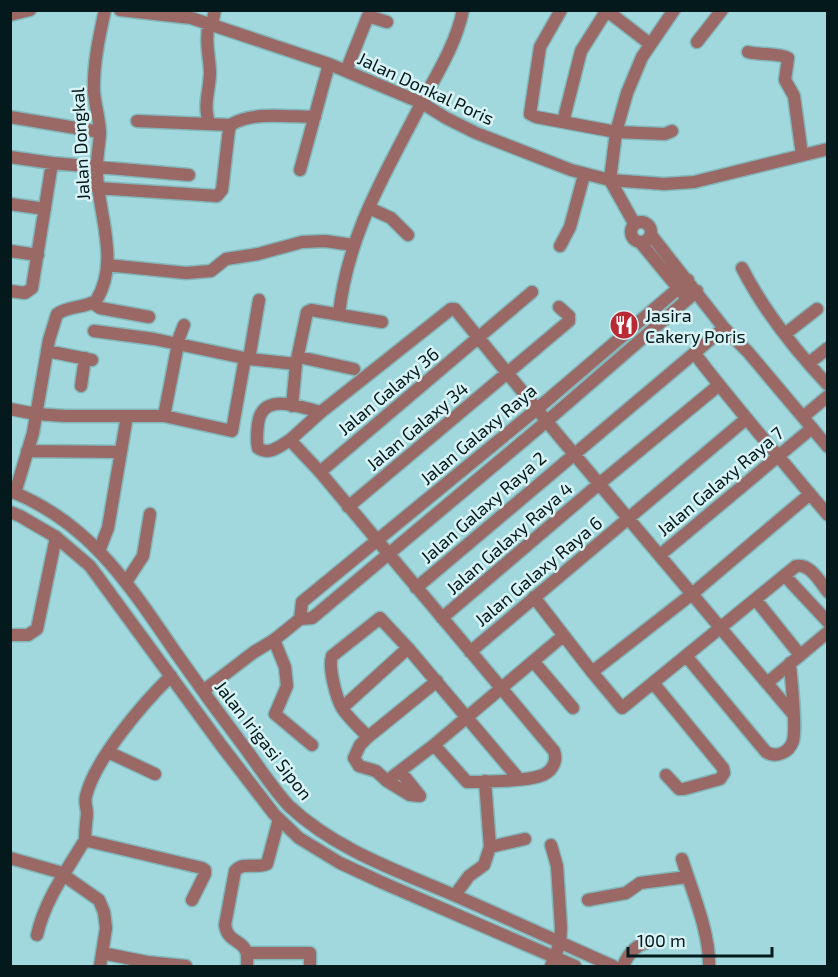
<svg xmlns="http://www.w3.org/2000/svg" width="838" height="977" viewBox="0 0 838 977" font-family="'Exo 2',sans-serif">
<rect width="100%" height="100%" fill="#a0d8dd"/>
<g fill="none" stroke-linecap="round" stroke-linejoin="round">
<g stroke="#84b6ba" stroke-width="15">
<path id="minor" d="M 120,10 L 191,18 L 329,64 L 422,103 L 446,118 L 476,133 L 571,170 L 610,180 L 664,184 L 694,182 L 828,149
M 561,10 L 540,47 L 530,114 L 536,117 L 616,132 L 665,134 L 672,131
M 606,10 L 650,44
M 10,15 L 30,10
M 209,23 C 205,41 209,54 210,72 C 210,90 202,107 210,124
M 212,24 L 215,10
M 697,42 L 722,10
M 748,52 C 760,55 779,53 788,58 L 785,80 L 794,96 L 802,155
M 346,71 L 368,16 L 387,22
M 10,117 L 100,132
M 137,121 L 230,125
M 563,122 L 581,51 L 607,10
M 10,157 L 52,163 L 189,175
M 300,170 L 329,64
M 97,188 L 217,196 L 222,190 L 229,129 L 232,124 C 255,111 290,117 315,117
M 10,204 L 45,209
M 369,208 L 391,218 L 408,235
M 560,246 L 570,227 L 584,175
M 10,251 L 38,255
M 107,265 L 186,273 L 211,271 L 226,259 L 258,254 L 302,242 L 325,241 L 353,245
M 742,268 C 764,311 794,349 828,385
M 10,291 L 25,293 L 32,288 L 52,163
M 93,303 L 100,308 L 149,317
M 339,314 C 348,232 386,173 422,102 C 438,72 456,44 463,10
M 94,331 L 154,339 L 249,359 L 296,364 L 307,312 L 311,310 L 382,322
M 785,334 L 817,309
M 177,343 L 184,325
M 47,351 L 92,360
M 695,354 C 737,409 783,462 828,515
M 299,357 L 354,369
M 249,359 L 259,300
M 809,363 L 828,348
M 81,386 L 85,358
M 292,406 L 296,364
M 10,409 L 36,414 L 65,416 L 164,416 L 178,344
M 164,416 L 232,431 L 245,358
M 803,417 L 828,396
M 290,440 C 280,446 269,456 258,448 C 256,440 257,433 258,424 C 262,391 299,407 321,412
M 27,451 L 120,452
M 320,472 L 532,292
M 15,493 L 33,433 L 49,340 L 57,314 C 68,306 84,308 96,301 C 120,262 99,216 97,175 C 96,161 99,147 100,134 C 100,120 95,106 94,92 C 93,65 99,37 105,10
M 348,507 L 569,321 L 569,316 L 559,307
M 99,551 L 108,528 L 127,416
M 660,555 L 812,428
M 785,576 L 828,622
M 126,582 L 143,556 L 150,514
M 416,588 L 724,328
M 534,597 L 592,672 L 622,708 L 796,566 C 810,563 820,582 828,592
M 756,600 L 800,655
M 442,618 L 599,484 L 719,385
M 10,635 L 28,635 L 37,629 L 56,537
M 274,640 L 285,667 L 287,686 L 275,714 L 312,745
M 470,652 L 746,419
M 687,657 L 766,752 C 776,758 789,753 793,741 C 797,726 791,681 790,663
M 533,661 L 573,708
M 592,672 L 692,594 L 810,494
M 767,683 L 828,632
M 654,684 L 723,768 L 724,773 L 720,779 L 684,789 L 679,789 L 666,775
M 342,708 L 408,648
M 368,737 C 360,728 348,718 342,708 C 336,697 328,667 332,656 L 380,618 L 408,648 L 518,778
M 434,745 L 467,782 C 482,782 526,781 540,776 C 551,773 558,762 554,751 L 320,472 L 290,440 L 321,412 L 451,309 L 455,309 L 558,435 L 793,714
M 108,752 L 155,774
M 400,771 L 420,796
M 387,781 L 434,745 L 563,636
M 485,781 L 490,847
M 420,796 L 410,795 L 387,781 L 376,771 L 359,766 L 354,758 L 360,745 L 368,737 L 437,681
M 85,842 C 85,833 86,823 87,814 C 87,807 84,803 86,796 C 95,759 144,702 171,676
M 551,845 L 557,866 L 561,928 L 560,943 L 551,966
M 10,858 L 59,872 L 99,900 L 104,912 L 106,928 L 100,966
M 682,859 C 692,891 710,933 709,966
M 455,895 L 469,876 L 484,865 L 490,847 L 525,839
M 588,900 L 626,893 L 640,883 L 687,877
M 37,935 C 45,900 65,873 83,843 L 88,841 L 202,868 L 205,870 L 205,874 L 192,900
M 102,953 L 147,962 L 186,966
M 247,953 L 310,953 L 310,966
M 247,966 C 247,962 248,955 246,951 C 241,939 228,943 225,925 L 235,871 C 243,861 256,869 267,864 L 279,819
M 623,966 C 628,955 634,946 646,943"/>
</g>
<g stroke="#84b6ba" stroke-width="15">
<path id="tertiary" d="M631 232a10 10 0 1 1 20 0a10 10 0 1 1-20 0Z
M 634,223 L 610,180 L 616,132 L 627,93 L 642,57 L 674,10
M 651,235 L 724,328 L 748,352 L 828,447
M 640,242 L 683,294
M 10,491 C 90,522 130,586 176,653 C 199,686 223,719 248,752 C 261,770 274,790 289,806 C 336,850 398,871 456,896 C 509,919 561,943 613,966
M 10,512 L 20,516 L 56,537 L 90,566 L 221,745 L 274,814 L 299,838 L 340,863 L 381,882 L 575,966
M 300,619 L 302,602 L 537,409 L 688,280
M 203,691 L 254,652 L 274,640 L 300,619 L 312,618 L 317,614 L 547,421 L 697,291"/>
</g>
<use href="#minor" stroke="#9a6865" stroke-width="12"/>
<use href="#tertiary" stroke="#9a6865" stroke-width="12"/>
</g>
<defs>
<g id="restaurant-disc" transform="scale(1.5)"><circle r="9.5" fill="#ba2a35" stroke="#d8f3f6"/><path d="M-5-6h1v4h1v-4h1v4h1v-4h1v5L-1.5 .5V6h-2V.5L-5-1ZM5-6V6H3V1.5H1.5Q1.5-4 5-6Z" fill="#fff"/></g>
</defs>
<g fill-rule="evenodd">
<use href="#restaurant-disc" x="624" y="325"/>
</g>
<g text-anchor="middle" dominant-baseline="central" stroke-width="5" stroke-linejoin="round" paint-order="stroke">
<g font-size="18" fill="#03191b" stroke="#d8f3f6">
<text transform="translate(426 88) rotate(25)">Jalan Donkal Poris</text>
<text transform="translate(80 144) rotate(-93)">Jalan Dongkal</text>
<text transform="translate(388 391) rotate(-40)">Jalan Galaxy 36</text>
<text transform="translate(417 426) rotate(-40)">Jalan Galaxy 34</text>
<text transform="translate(478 434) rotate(-40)">Jalan Galaxy Raya</text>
<text transform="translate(720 481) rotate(-40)">Jalan Galaxy Raya 7</text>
<text transform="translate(483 507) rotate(-41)">Jalan Galaxy Raya 2</text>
<text transform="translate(509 538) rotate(-41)">Jalan Galaxy Raya 4</text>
<text transform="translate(538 571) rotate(-40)">Jalan Galaxy Raya 6</text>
<text transform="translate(264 740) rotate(52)">Jalan Irigasi Sipon</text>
</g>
<g font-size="18" fill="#03191b" stroke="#d8f3f6" text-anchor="start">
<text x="645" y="315">Jasira<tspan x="645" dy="21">Cakery Poris</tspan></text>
</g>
</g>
<rect width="838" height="977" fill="none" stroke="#03191b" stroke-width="24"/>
<path d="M628 947v9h144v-9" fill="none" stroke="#03191b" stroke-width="3"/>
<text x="637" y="947" font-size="18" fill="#03191b" stroke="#d8f3f6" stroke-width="4.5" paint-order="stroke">100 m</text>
</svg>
